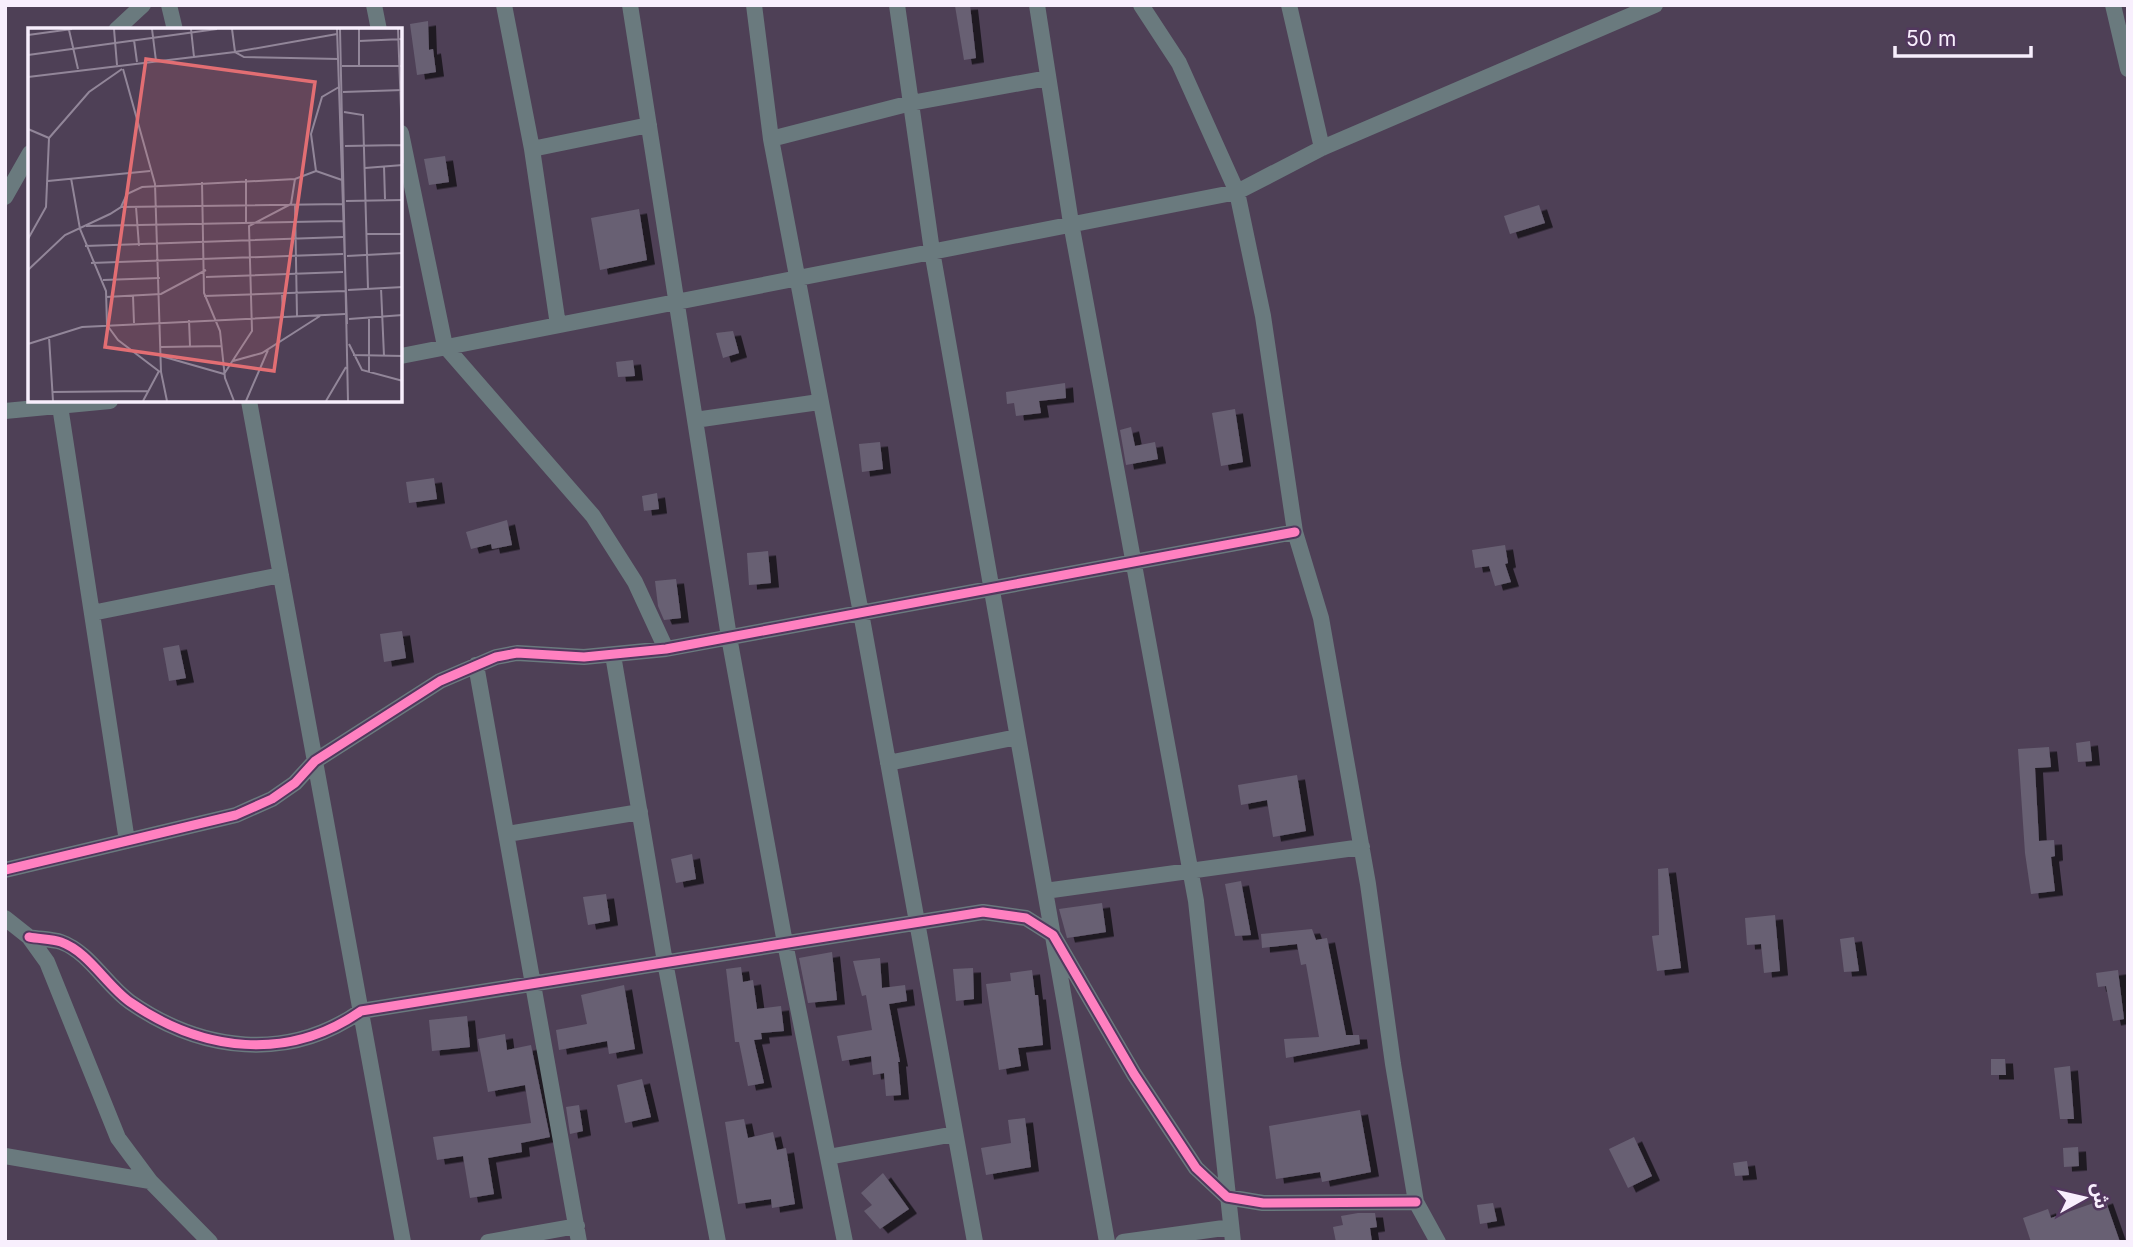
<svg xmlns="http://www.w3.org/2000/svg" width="2133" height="1247" viewBox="0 0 2133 1247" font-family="Inter,'Noto Sans Arabic',sans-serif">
<defs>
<filter id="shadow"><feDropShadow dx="8" dy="4.5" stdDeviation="0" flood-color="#0009"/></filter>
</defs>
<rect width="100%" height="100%" fill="#4e4056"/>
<path fill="#686073" filter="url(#shadow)" d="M 970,5 L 976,58 L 964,60 L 955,6 Z
M 428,21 L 429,50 L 433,49 L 436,72 L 417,75 L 410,24 Z
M 445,156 L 449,182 L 429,185 L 424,159 Z
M 1539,205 L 1545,223 L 1510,234 L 1504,216 Z
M 639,209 L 647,260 L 600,270 L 591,218 Z
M 733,331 L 739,353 L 723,358 L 716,333 Z
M 633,360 L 635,376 L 618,377 L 616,362 Z
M 1065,383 L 1066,398 L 1039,401 L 1041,413 L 1016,416 L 1014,403 L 1007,404 L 1006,392 Z
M 1235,409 L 1243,462 L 1221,466 L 1212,413 Z
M 1131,427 L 1135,446 L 1155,442 L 1158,459 L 1126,465 L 1120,430 Z
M 880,442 L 883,469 L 862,472 L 859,444 Z
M 434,478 L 437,499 L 409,503 L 406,482 Z
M 657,493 L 659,509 L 644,511 L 642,496 Z
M 507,520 L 512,545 L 492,549 L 491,544 L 471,549 L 466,532 Z
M 1505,545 L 1508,563 L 1505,564 L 1511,582 L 1495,586 L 1489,566 L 1475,568 L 1472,550 Z
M 768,551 L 771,583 L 749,585 L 747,553 Z
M 676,579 L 681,618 L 664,620 L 658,606 L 655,581 Z
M 402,631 L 406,658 L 384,662 L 380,634 Z
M 179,645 L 186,678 L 169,681 L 163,648 Z
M 2090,741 L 2092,761 L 2078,762 L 2076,743 Z
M 2049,747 L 2051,767 L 2035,768 L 2039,841 L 2054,840 L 2055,856 L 2051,857 L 2055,891 L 2031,894 L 2025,853 L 2018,749 Z
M 1297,775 L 1306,831 L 1273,837 L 1267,800 L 1241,805 L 1238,785 Z
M 692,854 L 696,879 L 676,883 L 671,859 Z
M 1668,868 L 1681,968 L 1657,971 L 1652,936 L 1659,935 L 1658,869 Z
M 1241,881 L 1251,935 L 1235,936 L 1225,884 Z
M 606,894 L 610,921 L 588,925 L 583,897 Z
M 1102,903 L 1106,932 L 1067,938 L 1059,909 Z
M 1775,915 L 1780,971 L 1764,973 L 1761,944 L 1747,945 L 1745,918 Z
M 1312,929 L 1316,940 L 1327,938 L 1346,1035 L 1359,1035 L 1360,1044 L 1286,1058 L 1284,1039 L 1319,1037 L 1306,964 L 1301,965 L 1297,944 L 1262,948 L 1261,934 Z
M 1854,937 L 1859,971 L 1844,972 L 1840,939 Z
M 832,952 L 837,1000 L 808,1003 L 799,958 Z
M 880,958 L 882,988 L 905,985 L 907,1001 L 889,1004 L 900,1062 L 898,1062 L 901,1095 L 886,1096 L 884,1073 L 873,1075 L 871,1056 L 842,1061 L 837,1036 L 872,1030 L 866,995 L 862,996 L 853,961 Z
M 741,967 L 743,982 L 753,980 L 757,1009 L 781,1006 L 784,1031 L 761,1033 L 762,1039 L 754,1040 L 764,1083 L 748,1086 L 739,1042 L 735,1042 L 726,969 Z
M 973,968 L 974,999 L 956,1001 L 953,969 Z
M 1032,970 L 1035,995 L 1038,995 L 1043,1045 L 1018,1048 L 1021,1066 L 999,1070 L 986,984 L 1011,981 L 1010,973 Z
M 2118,970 L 2124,1019 L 2113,1021 L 2106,986 L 2098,987 L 2096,973 Z
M 624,985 L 635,1049 L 609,1054 L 607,1041 L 559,1050 L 556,1030 L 587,1024 L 581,995 Z
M 467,1016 L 470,1047 L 432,1051 L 429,1020 Z
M 505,1034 L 507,1050 L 531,1045 L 550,1137 L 521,1143 L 522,1152 L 488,1158 L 494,1194 L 470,1198 L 463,1156 L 437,1160 L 433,1137 L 531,1123 L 525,1085 L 488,1092 L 478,1039 Z
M 1991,1059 L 2005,1059 L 2006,1075 L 1991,1075 Z
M 2070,1066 L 2074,1119 L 2060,1119 L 2054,1068 Z
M 642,1079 L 651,1117 L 625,1123 L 617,1085 Z
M 579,1105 L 583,1131 L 570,1134 L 566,1107 Z
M 1360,1110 L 1371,1172 L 1322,1182 L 1320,1172 L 1276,1179 L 1269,1126 Z
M 1025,1118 L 1031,1167 L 986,1175 L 981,1148 L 1011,1143 L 1008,1120 Z
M 744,1119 L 748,1138 L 773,1132 L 777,1150 L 786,1148 L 795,1204 L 772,1208 L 771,1199 L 738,1204 L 725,1122 Z
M 1634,1137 L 1652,1176 L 1628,1188 L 1609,1149 Z
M 2078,1147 L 2079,1166 L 2064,1167 L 2063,1148 Z
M 1747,1161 L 1749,1175 L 1735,1176 L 1733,1163 Z
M 883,1173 L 909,1209 L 880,1229 L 864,1211 L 872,1205 L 861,1193 Z
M 2105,1199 L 2120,1242 L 2031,1242 L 2023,1218 L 2048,1209 L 2051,1218 Z
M 1493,1203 L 1497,1221 L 1480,1224 L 1477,1205 Z
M 1358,1213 L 1375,1213 L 1377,1227 L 1370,1228 L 1372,1242 L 1336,1242 L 1333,1227 L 1343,1225 L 1341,1216 Z"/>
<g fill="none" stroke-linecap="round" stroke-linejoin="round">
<path stroke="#6a7a7e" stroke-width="16" d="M 169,5 L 175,30
M 374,5 L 379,30
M 504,5 L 532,149 L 558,325
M 630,5 L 729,637 L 785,943 L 845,1242
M 754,5 L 771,139 L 861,613 L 975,1242
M 897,5 L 932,251 L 1107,1242
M 1037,5 L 1071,223 L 1196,901 L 1233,1242
M 1141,5 L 1179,63 L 1237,192 L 1263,316 L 1295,532 L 1321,618 L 1368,884 L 1393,1064 L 1416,1202 L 1438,1242
M 1289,5 L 1322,148
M 2113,5 L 2128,69
M 116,30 L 143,5
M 401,133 L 445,346 L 593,516 L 635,582 L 666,649
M 771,139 L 911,103 L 1048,78
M 532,149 L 649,125
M 5,197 L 30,153
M 401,356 L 1237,192 L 1322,148 L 1655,5
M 249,401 L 403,1242
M 60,406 L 127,841
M 5,411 L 110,401
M 695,420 L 819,402
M 92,613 L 281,575
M 613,655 L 665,962 L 718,1242
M 476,665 L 579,1242
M 888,763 L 1017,737
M 507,834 L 640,812
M 5,870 L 236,815 L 272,799 L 295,783 L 315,761 L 440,681 L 496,657 L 517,653 L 584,657 L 666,649 L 1295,532
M 1045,891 L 1362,847
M 5,918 L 29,937 L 47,962 L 118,1138 L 150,1181 L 210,1242
M 29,937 C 39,939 52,939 61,942 C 89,952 106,985 130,1002 C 202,1052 288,1062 361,1011 L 983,912 L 1026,918 L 1053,935 L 1134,1074 L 1196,1168 L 1227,1197 L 1263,1203 L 1416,1202
M 5,1156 L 150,1181
M 828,1157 L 955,1134
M 488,1242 L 577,1226
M 1123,1242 L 1231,1227"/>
<g stroke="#52385e" stroke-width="13">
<path id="cycleway" d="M 5,870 L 236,815 L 272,799 L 295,783 L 315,761 L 440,681 L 496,657 L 517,653 L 584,657 L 666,649 L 1295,532
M 29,937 C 39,939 52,939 61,942 C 89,952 106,985 130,1002 C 202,1052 288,1062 361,1011 L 983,912 L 1026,918 L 1053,935 L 1134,1074 L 1196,1168 L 1227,1197 L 1263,1203 L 1416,1202"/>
</g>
<use href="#cycleway" stroke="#ff80c0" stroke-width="9"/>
</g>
<g transform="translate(28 28)">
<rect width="374" height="374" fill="#4e4056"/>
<path fill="none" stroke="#928699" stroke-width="2" d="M 86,1 L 89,37M 124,1 L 128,33M 163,1 L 166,29M 204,1 L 207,24 L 216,29 L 311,31M 309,1 L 319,296M 312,1 L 320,373M 331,1 L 331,38M 370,1 L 375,135M 41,2 L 50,41M 0,7 L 44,1M 106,12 L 109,34M 331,13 L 375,11M 0,27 L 189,1M 314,38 L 375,38M 95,41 L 127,156 L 133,344 L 139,373M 0,49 L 207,24 L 309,6M 311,59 L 294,69 L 283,106 L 288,143 L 314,152M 315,64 L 375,62M 316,84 L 335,87 L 340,261M 0,101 L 21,110M 317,118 L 375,117M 356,138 L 357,171M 337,140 L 375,137M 43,150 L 52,201 L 78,263 L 79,297 L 90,312 L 132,344M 20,153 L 122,143M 174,154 L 176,265 L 192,303 L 197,350 L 206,373M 318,173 L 375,172M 267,176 L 269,288M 93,179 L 314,176M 108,179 L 111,218M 218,195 L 218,151M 58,198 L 315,193M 339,206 L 375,206M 0,211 L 18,179 L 21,110 L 61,64 L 94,41M 57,218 L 315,209M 319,228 L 375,225M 63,235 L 315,226M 0,242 L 37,207 L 82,186 L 93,179 L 99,166 L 114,159 L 267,151 L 288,143M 178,249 L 315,244M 75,252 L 132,250M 353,260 L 356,328M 320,262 L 375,259M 254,265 L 255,288M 105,268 L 106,295M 176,268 L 317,263M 78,269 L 133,266 L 178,242M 321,291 L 375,287M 161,292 L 162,318M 21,309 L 25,373M 0,316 L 54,299 L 317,286M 321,316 L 334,342 L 375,353M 133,319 L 194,318M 325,327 L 375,328M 133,328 L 196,346M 205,333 L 234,325 L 292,288M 341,345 L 341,289M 196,346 L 224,303 L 221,198 L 263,176 L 267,151M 24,364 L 120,363M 115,373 L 131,343M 218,373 L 240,322M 298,373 L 318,339"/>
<path fill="#e26e73" fill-opacity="0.15" stroke="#e26e73" stroke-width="3.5" d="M 118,31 L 287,54 L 246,343 L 77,319 Z"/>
<rect width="374" height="374" fill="none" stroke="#f8effd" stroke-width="3.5"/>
</g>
<rect width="2133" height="1247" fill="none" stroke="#f8effd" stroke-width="14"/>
<g transform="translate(2084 1198) rotate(82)" stroke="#52385e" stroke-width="5" paint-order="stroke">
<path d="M0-5L12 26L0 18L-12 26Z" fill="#f8effd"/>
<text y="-10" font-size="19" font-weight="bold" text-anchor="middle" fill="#f8effd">ش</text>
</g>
<path d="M1895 46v10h136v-10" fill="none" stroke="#f8effd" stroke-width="3.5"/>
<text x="1906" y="46" font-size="21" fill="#f8effd" stroke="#52385e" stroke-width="5" paint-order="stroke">50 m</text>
</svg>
